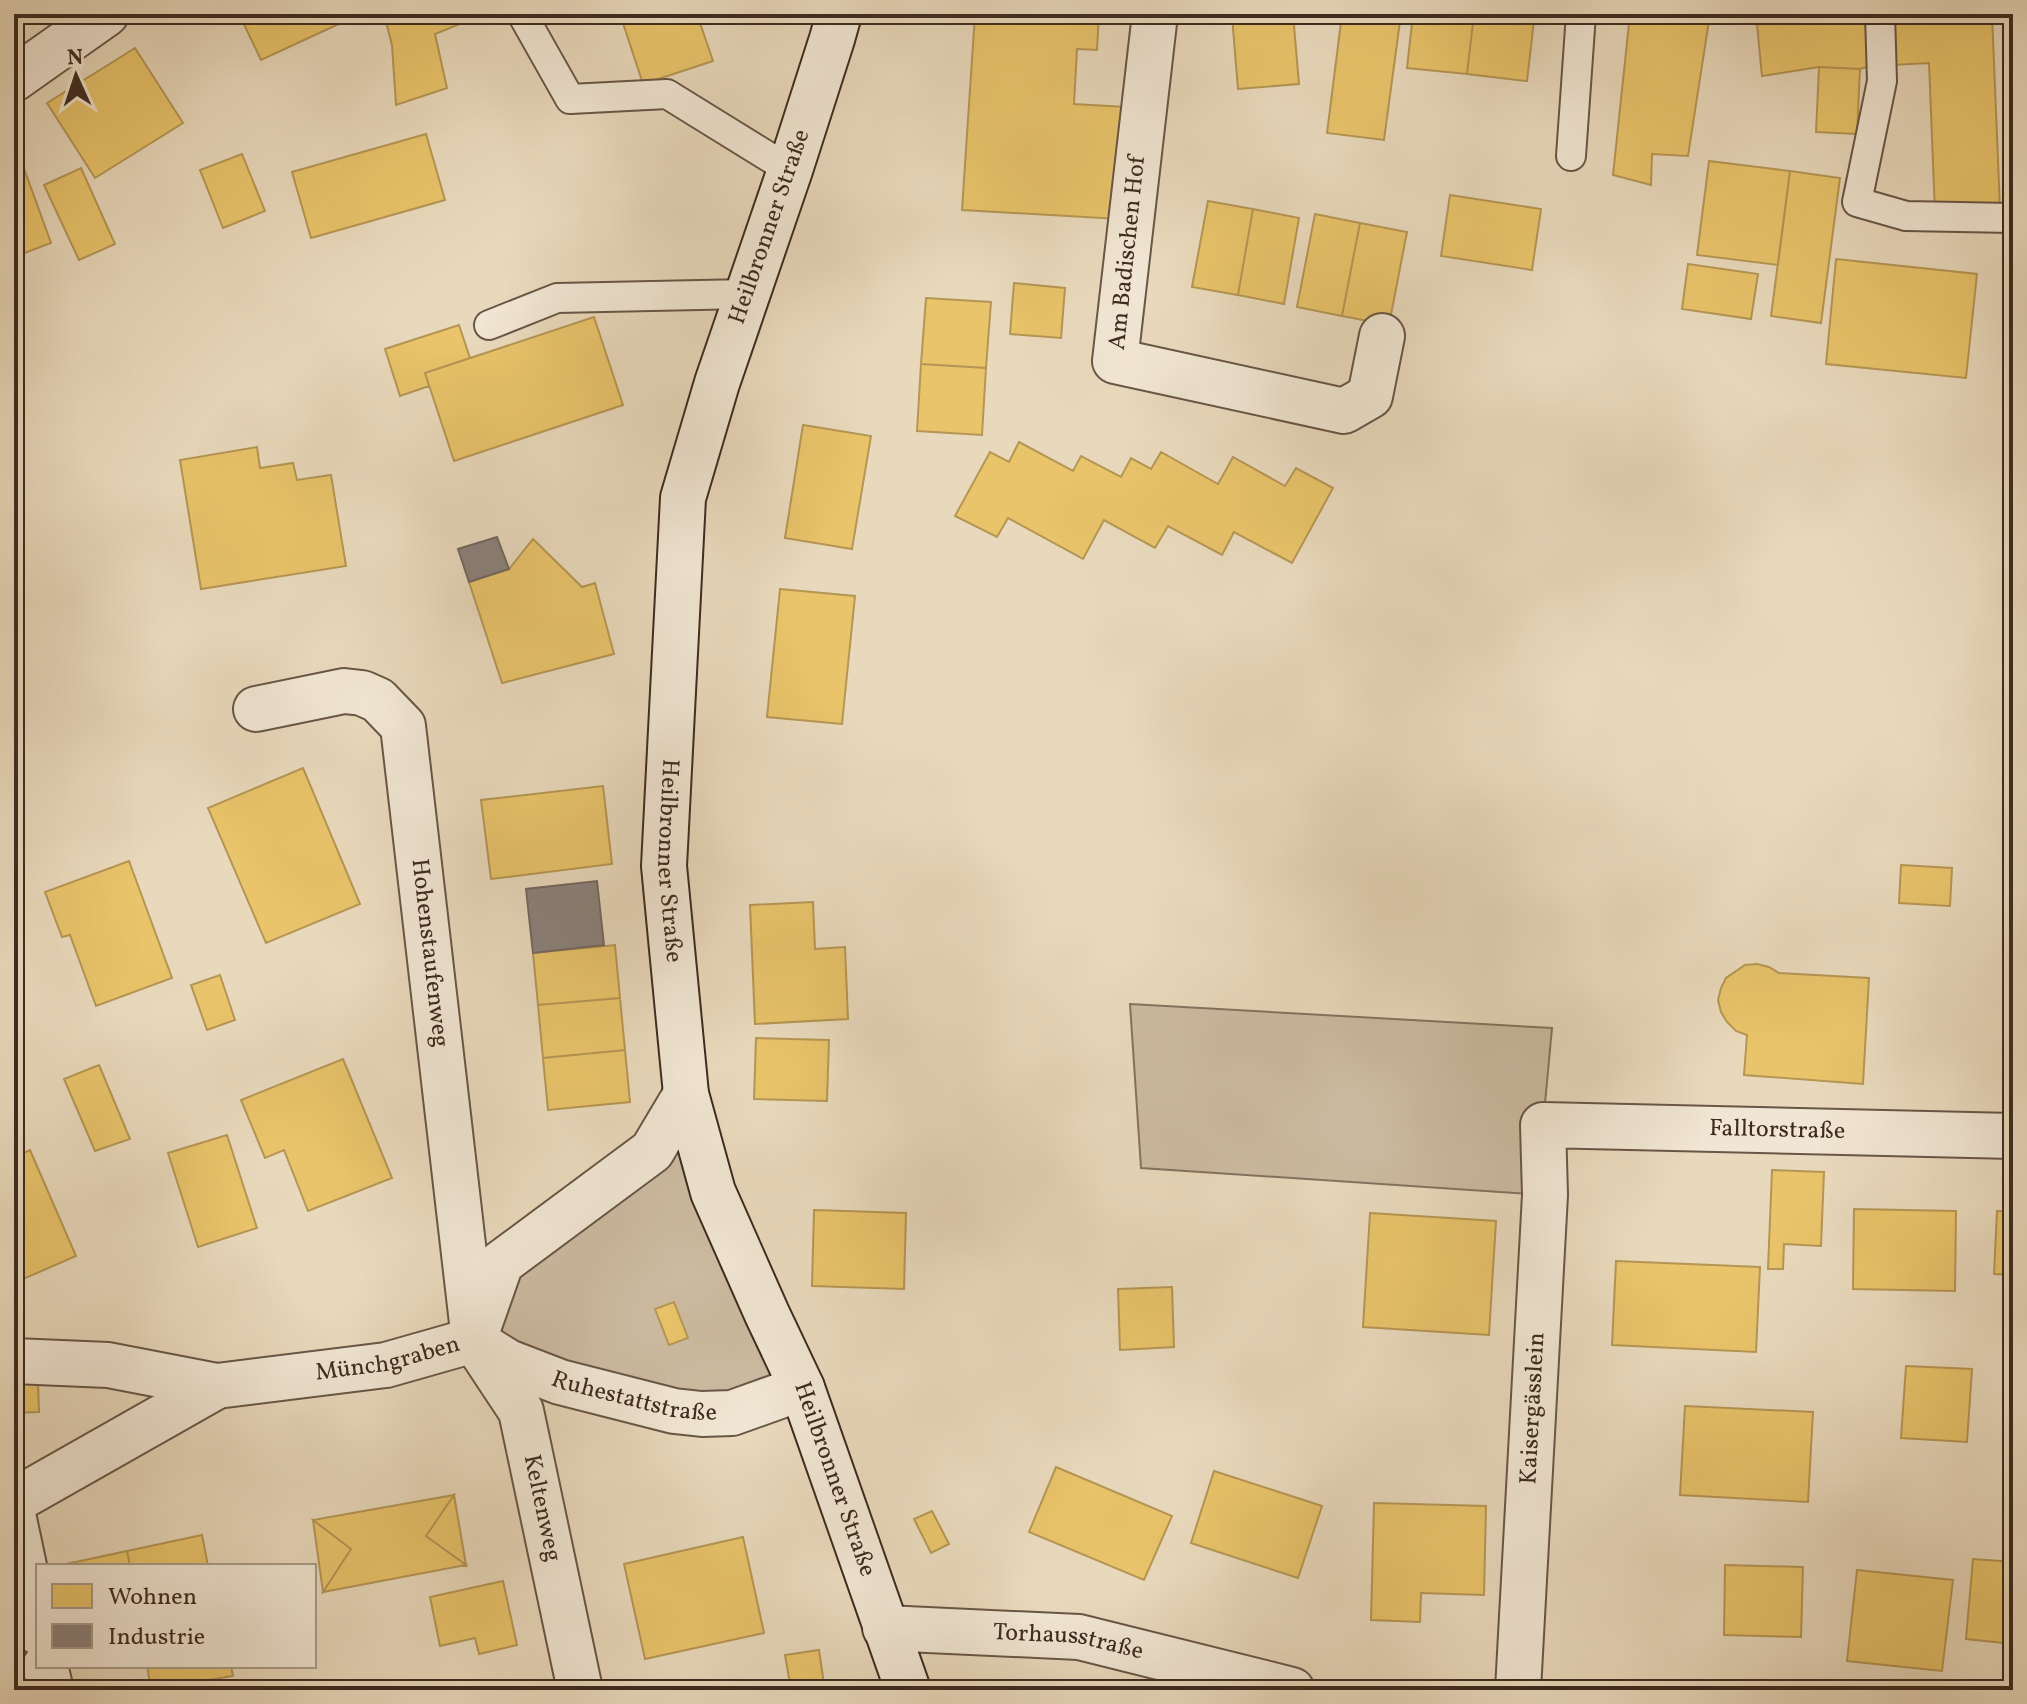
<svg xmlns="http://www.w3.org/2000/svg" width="2027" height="1704" viewBox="0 0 2027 1704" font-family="Vollkorn,serif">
<rect width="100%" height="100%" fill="#e9d9bc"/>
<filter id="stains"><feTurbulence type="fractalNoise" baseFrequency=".0025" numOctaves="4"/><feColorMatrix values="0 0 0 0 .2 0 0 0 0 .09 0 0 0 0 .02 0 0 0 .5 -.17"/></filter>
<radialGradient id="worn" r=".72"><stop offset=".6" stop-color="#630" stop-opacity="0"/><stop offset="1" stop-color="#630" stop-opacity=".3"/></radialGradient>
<path fill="#ccbba1" stroke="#847360" stroke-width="2" d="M 1130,1004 L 1552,1028 L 1543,1125 L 1545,1195 L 1141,1168 Z
M 686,1094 L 802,1388 L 732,1413 L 474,1340 L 501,1263 Z"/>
<path fill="#e9c46a" stroke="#b59654" stroke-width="2" d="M 239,14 L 356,14 L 356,16 L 261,60 Z
M 384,14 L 484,14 L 435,34 L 447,88 L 396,105 L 392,45 Z
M 620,14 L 697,14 L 713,61 L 643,84 Z
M 975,14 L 1099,14 L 1097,50 L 1077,49 L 1074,104 L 1126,107 L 1119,219 L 962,210 Z
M 1269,14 L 1293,14 L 1299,84 L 1238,89 L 1232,16 Z
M 1342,14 L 1401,14 L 1384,140 L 1327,133 Z
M 1413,14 L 1474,14 L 1467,74 L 1407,68 Z
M 1474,14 L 1534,20 L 1527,81 L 1467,74 Z
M 1630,14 L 1710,14 L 1688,156 L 1652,154 L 1651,185 L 1613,175 Z
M 1756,14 L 1869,14 L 1874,65 L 1860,69 L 1819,67 L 1762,76 Z
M 1890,14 L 1992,14 L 2000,209 L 1935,213 L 1929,63 L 1892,65 Z
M 135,48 L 183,123 L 95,178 L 47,103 Z
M 1819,67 L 1860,69 L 1857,134 L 1816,132 Z
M 426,134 L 445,200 L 311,238 L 292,172 Z
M 14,141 L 51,243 L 14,257 Z
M 242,154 L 265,211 L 223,228 L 200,170 Z
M 1709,161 L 1790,171 L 1778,265 L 1697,255 Z
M 81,168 L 115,244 L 79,260 L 44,185 Z
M 1790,171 L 1840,178 L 1821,323 L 1771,316 Z
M 1450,195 L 1541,209 L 1532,270 L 1441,256 Z
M 1208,201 L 1253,209 L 1238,295 L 1192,287 Z
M 1253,209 L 1299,218 L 1284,304 L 1238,295 Z
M 1315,214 L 1360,223 L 1342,316 L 1297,307 Z
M 1360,223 L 1407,232 L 1389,325 L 1342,316 Z
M 1836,259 L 1977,274 L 1966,378 L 1826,364 Z
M 1688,264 L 1758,274 L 1751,319 L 1682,309 Z
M 1014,283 L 1065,288 L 1061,338 L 1010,334 Z
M 926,298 L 991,302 L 986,368 L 921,364 Z
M 594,317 L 623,405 L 454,461 L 425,373 Z
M 459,325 L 470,358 L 425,373 L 429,386 L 400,396 L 385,349 Z
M 921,364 L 986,368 L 982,435 L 917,431 Z
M 803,425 L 871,436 L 852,549 L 785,538 Z
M 1019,442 L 1073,471 L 1081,456 L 1121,477 L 1131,458 L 1151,469 L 1161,452 L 1218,484 L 1233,457 L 1285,486 L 1296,468 L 1333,488 L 1292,563 L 1234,532 L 1222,555 L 1168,526 L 1155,548 L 1104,520 L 1083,559 L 1008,518 L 997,537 L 955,516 L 990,452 L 1009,462 Z
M 257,447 L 260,468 L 293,463 L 297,480 L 331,475 L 346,566 L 201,589 L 180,460 Z
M 533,539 L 582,587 L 595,583 L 614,654 L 502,683 L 469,582 L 509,569 Z
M 780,589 L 855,596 L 842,724 L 767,717 Z
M 303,768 L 360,904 L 266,943 L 208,808 Z
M 603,786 L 612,864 L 491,879 L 481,800 Z
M 129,861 L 172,978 L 96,1006 L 70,935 L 62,937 L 45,892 Z
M 1901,865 L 1952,868 L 1950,906 L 1899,903 Z
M 813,902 L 815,949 L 845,947 L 848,1019 L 755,1024 L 750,905 Z
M 615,945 L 620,998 L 538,1005 L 533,953 Z
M 1757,964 L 1769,967 L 1779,973 L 1869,978 L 1863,1084 L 1744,1075 L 1747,1035 L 1736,1031 L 1727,1022 L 1721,1012 L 1718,1000 L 1721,988 L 1726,978 L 1745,965 Z
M 220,975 L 235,1020 L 207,1030 L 191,985 Z
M 620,998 L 625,1050 L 543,1058 L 538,1005 Z
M 756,1038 L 829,1040 L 827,1101 L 754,1099 Z
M 625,1050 L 630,1102 L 548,1110 L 543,1058 Z
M 343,1059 L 392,1178 L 308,1211 L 284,1150 L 265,1158 L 241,1100 Z
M 99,1065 L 130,1139 L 95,1151 L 64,1079 Z
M 227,1135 L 257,1228 L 198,1247 L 168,1153 Z
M 30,1150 L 76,1256 L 14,1283 L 14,1157 Z
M 1772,1170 L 1824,1172 L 1821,1246 L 1784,1244 L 1783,1269 L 1768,1269 Z
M 1854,1209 L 1956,1211 L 1955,1291 L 1853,1289 Z
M 814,1210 L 906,1213 L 904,1289 L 812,1286 Z
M 1997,1211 L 2013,1212 L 2013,1275 L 1994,1274 Z
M 1370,1213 L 1496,1221 L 1489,1335 L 1363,1327 Z
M 1616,1261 L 1760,1267 L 1756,1352 L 1612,1345 Z
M 1172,1287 L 1174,1347 L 1120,1350 L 1118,1289 Z
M 674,1302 L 688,1338 L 669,1345 L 655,1309 Z
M 1906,1366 L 1972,1369 L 1967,1442 L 1901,1438 Z
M 14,1381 L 38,1381 L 39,1412 L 14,1413 Z
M 1685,1406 L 1813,1412 L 1808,1502 L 1680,1495 Z
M 1056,1467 L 1172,1516 L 1144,1580 L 1029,1532 Z
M 1214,1471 L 1322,1506 L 1298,1578 L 1191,1543 Z
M 454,1495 L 426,1536 L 466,1565 L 323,1592 L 351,1549 L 313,1520 Z
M 454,1495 L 466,1565 L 426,1536 Z
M 1374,1503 L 1486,1506 L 1484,1595 L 1421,1593 L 1420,1622 L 1371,1620 Z
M 932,1511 L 949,1544 L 931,1553 L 914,1519 Z
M 313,1520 L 351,1549 L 323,1592 Z
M 202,1535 L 208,1566 L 130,1566 L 127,1551 Z
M 743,1537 L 764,1633 L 645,1659 L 624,1564 Z
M 127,1551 L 130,1566 L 57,1566 Z
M 1973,1559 L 2013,1562 L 2013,1644 L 1966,1639 Z
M 1725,1565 L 1803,1567 L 1801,1637 L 1724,1635 Z
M 1857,1570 L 1953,1580 L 1942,1671 L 1847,1661 Z
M 503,1581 L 517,1645 L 479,1654 L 475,1638 L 440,1646 L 430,1597 Z
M 819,1650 L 824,1684 L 791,1689 L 785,1655 Z
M 147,1666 L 231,1666 L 233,1676 L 151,1689 Z"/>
<path fill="#8a817c" stroke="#736760" stroke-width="2" d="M 497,537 L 509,569 L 469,582 L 458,549 Z
M 597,881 L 604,945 L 533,953 L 526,889 Z
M 507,1681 L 509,1690 L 460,1690 Z"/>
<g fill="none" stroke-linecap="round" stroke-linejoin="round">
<g stroke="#685647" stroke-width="32">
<path id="lane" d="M 522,14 L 570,99 L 667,94 L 790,170
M 1880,14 L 1882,81 L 1857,202 L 1906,216 L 2013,218
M 1571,156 L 1581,14
M 489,325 L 557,298 L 747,294"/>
</g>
<g stroke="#685647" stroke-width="48">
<g id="street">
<path d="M 1155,14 L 1115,361 L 1344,411 L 1370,396 L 1382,336"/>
<path d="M 14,79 L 106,14"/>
<path id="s1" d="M 256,709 L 344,691 L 362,693 L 378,700 L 403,726 L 474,1340 L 521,1411 L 580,1690"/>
<path id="s2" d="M 479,1344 L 508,1362 L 560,1382 L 674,1411 L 702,1414 L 732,1413 L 802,1388"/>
<path id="s3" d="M 14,1361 L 108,1365 L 217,1386 L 386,1365 L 474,1340 L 501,1263 L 652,1151 L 686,1094"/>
<path d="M 14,1501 L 217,1386"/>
<path d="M 14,1519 L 38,1632"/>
<path id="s4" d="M 885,1628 L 1079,1637 L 1292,1690"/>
<path d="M 45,1666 L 51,1690"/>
<path id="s5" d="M 1518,1690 L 1545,1195 L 1543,1125 L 2013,1136"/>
</g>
</g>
<g stroke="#3d2b20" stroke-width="48">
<g id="secondary">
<path id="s6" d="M 839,14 L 832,39 L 790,170 L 717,383 L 683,498 L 664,866 L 686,1094 L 713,1192 L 767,1314 L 802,1388 L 908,1690"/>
</g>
</g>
<use href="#lane" stroke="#f1e6d3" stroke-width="28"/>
<use href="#street" stroke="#f1e6d3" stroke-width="44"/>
<use href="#secondary" stroke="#f1e6d3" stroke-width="44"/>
</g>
<g text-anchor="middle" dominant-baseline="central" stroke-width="8" stroke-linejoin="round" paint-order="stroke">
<g font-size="24" fill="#3d2b20" stroke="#f1e6d3">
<text transform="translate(770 227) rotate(-71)">Heilbronner Straße</text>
<text transform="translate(1128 253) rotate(-84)">Am Badischen Hof</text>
<text stroke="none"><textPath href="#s6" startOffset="872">Heilbronner Straße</textPath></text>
<text stroke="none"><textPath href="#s1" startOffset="390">Hohenstaufenweg</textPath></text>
<text stroke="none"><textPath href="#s5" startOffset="800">Falltorstraße</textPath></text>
<text stroke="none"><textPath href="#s3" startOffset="378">Münchgraben</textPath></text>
<text stroke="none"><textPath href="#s2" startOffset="166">Ruhestattstraße</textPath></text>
<text stroke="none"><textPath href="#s5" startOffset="282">Kaisergässlein</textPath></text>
<text stroke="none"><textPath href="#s6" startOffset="1520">Heilbronner Straße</textPath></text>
<text stroke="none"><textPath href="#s1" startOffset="964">Keltenweg</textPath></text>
<text stroke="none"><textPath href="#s4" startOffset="184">Torhausstraße</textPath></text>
</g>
</g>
<rect width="2027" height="1704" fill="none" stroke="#e9d9bc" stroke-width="48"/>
<rect x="16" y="16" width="1995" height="1672" fill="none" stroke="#3d2b20" stroke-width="4"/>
<rect x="24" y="24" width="1979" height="1656" fill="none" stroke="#3d2b20" stroke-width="2"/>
<rect x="36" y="1564" width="280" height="104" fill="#f1e6d3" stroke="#a99b8b" stroke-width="2"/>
<rect x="52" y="1584" width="40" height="24" fill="#e9c46a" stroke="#a99b8b" stroke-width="2"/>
<text x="108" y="1604" font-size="24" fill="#3d2b20">Wohnen</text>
<rect x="52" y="1624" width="40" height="24" fill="#8a817c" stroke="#a99b8b" stroke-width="2"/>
<text x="108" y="1644" font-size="24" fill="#3d2b20">Industrie</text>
<g transform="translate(76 76) rotate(357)" stroke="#f1e6d3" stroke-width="6" paint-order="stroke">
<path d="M0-6L14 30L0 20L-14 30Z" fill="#3d2b20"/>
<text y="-12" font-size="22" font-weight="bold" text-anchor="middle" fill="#3d2b20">N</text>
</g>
<rect width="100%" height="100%" filter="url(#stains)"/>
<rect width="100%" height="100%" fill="url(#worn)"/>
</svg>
